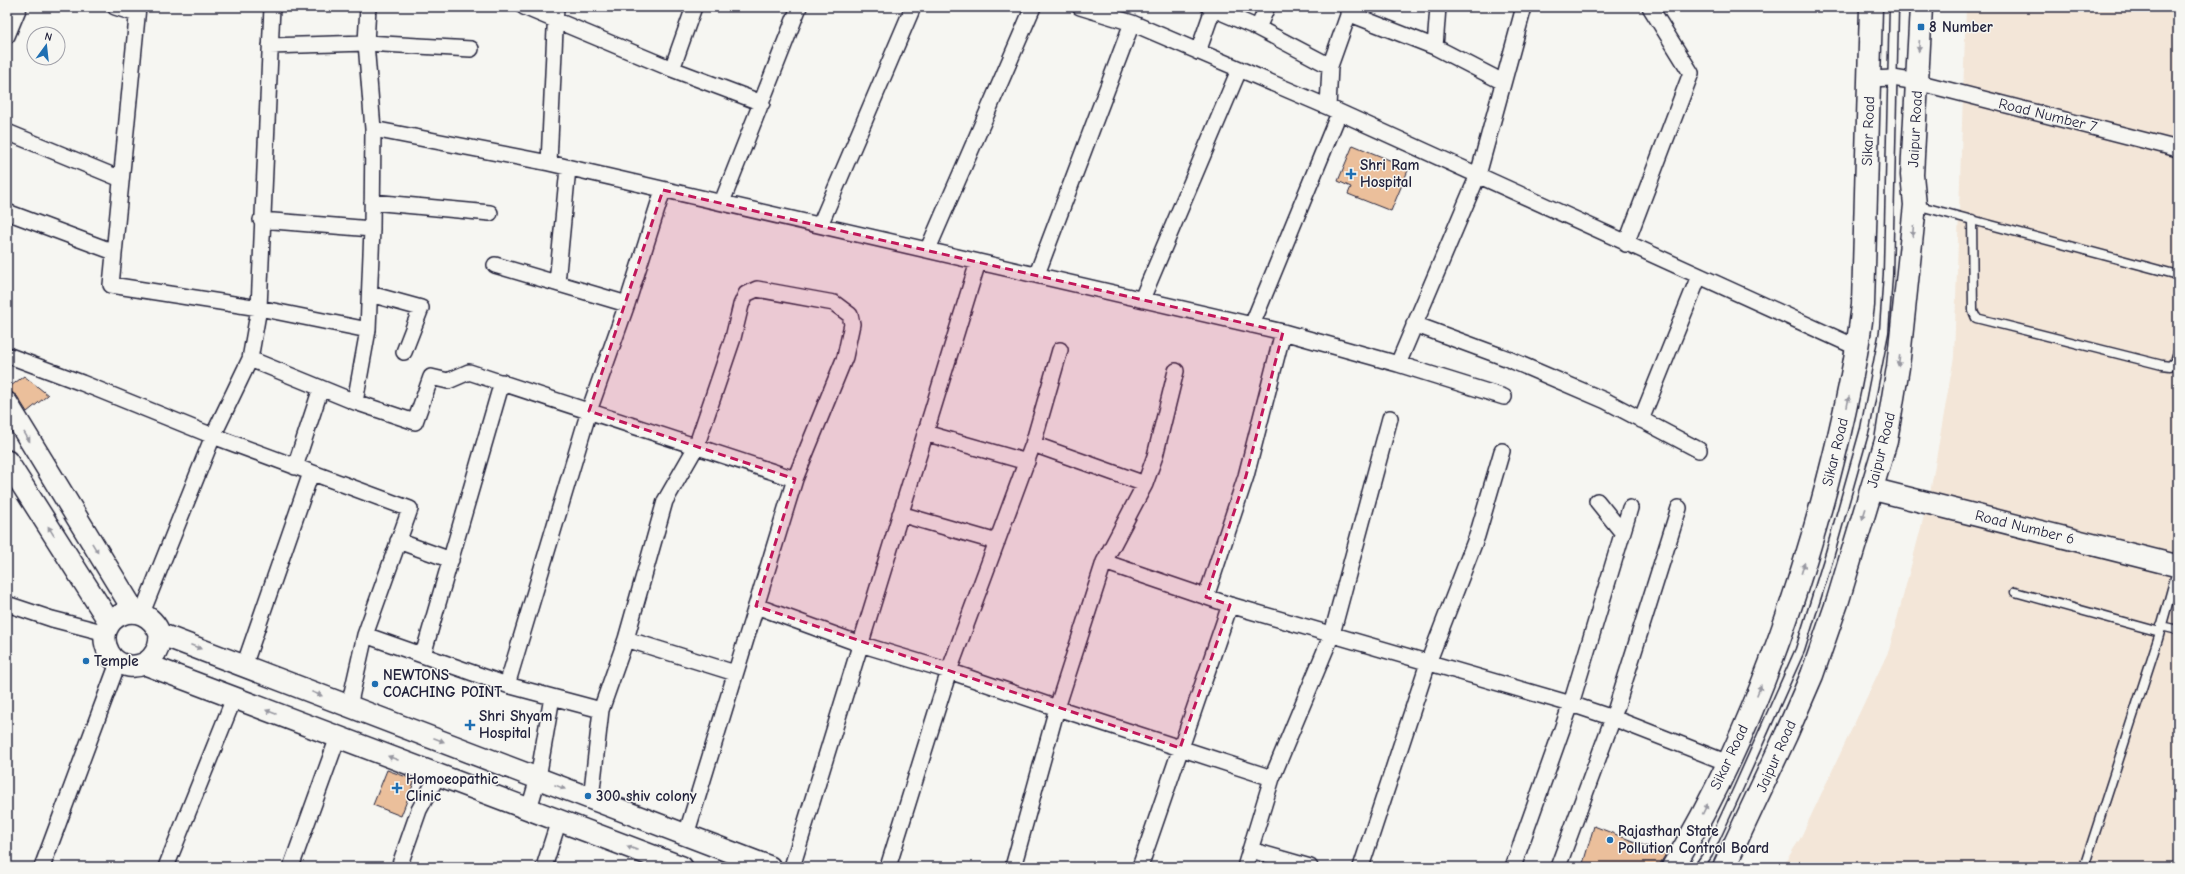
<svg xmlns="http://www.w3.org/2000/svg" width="2185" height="874" viewBox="0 0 2185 874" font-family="'Comic Neue',sans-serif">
<rect width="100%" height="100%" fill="#f6f6f2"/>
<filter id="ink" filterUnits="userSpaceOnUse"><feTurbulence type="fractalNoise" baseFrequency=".025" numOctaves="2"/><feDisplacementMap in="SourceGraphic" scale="8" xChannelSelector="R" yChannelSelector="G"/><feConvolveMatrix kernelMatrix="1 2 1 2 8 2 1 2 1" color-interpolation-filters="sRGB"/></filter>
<g filter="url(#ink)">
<path fill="#f3e6d8" d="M 1966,7 L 2178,7 L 2178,867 L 1782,867 L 1800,839 L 1889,650 L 1930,493 L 1954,357 Z"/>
<path fill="#ebbf9b" stroke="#22223b" d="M 1353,145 L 1409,168 L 1391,211 L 1348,194 L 1351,187 L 1338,181 Z
M 24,376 L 48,395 L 27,412 L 17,396 L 7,391 L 7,389 Z
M 387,770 L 415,780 L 401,816 L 373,805 Z
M 1594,826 L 1666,854 L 1658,867 L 1582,867 Z"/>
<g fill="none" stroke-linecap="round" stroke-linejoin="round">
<g stroke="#22223b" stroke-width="11">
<path id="lane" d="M 1916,205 L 2178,275
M 1972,219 L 1973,311 L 1976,318 L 2162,365 L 2170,366 L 2175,361 L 2178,352
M 2015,592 L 2160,632
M 2161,626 L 2178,630
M 1699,867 L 1708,854 L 1738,789 L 1800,650 L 1829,557 L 1865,429 L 1884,332 L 1888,274 L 1894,7
M 2084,867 L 2158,639 L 2178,567"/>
</g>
<g stroke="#22223b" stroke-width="18">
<path id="street" d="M 115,7 L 137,14
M 138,7 L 111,285 L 259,308 L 368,330
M 524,7 L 672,69 L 762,103
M 1080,7 L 1132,23 L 1328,107 L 1858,348
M 1209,7 L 1258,28 L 1330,66
M 1348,13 L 1435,47 L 1503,82
M 1258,28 L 1267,7
M 7,36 L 19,7
M 270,46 L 366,43 L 471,49
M 1435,47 L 1438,7
M 1198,52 L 1213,9
M 672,69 L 694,7
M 1869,79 L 1893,78 L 1917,82 L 2178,149
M 1328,107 L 1330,66 L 1351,7
M 373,129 L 549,163 L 1283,332 L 1398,364 L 1504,397
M 7,132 L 121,179
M 549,163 L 556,7
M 372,202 L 490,213
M 722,202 L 799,7
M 7,212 L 114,252
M 261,220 L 372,229
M 820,225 L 913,7
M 1626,244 L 1691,73 L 1650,7
M 928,249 L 1033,7
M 495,265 L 627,304
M 1037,274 L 1132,23
M 557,283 L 568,168
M 370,294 L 421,308 L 404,352
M 1142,299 L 1239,70
M 1414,324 L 1506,358 L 1606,401 L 1699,450
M 1252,325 L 1339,113
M 7,355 L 82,383 L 213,436 L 410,509 L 365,635 L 349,706
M 250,359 L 355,402 L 368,330 L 372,229 L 373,129 L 366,43 L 368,7
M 1398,364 L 1478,175 L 1524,7
M 355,402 L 415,422 L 431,377 L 448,381 L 469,372 L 795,479
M 1641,420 L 1699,276
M 925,433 L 1027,462
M 1033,444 L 1145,484
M 295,467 L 321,388
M 1597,501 L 1622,532
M 900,514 L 997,542
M 398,541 L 451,560
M 1104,562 L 1230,605 L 1571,704 L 1613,718 L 1728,763
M 1206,597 L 1246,476 L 1283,332
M 7,604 L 52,619 L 106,633
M 756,606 L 860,644 L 949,671 L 1057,708 L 1272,778
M 142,613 L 213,436 L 250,359 L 259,308 L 272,7
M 365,635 L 507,685 L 601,710
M 626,639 L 735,673
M 423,655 L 502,382
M 244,666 L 311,473
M 507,685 L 589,411 L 627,304 L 663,190
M 591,799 L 601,710 L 626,639 L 665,501 L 696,447 L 733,338 L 741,305 L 746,294 L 757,289 L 834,303 L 850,315 L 852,324 L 845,357 L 795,479 L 686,835
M 529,809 L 538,778 L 552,697
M 1251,850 L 1310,867
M 42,867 L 118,663
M 166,867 L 234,698
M 291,867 L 338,737
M 399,867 L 419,810 L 438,775
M 544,867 L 559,820
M 792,867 L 978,262
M 888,867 L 949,671 L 1033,444 L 1060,350
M 1013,867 L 1057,708 L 1104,562 L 1145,484 L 1155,456 L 1176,371
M 1140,867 L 1230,605
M 1245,867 L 1272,778 L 1332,634 L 1390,418
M 1361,867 L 1428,663 L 1477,536 L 1502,451
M 1513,867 L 1571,704 L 1630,508
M 1558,867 L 1613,718 L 1679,508"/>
</g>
<g stroke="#22223b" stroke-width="24">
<path id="secondary" d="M 7,403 L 134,611
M 7,461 L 110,623
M 1872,489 L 2178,566
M 160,634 C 160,652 149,668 129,666 C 121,665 113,660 109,653 C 90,618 143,592 160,634 L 770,867
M 145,664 L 682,867"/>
</g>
<g stroke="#22223b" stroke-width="25">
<path id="primary" d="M 1673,867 C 1744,750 1791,619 1826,488 C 1842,427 1856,367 1863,305 L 1871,7
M 1724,867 L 1786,735 L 1812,675 L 1838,600 L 1886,441 L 1898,367 L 1915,205 L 1912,175 L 1921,7"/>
</g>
<use href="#lane" stroke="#f6f6f2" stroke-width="8"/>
<use href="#street" stroke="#f6f6f2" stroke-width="15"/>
<use href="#secondary" stroke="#f6f6f2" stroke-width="21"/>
<use href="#primary" stroke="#f6f6f2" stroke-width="22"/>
</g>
<defs><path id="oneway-solid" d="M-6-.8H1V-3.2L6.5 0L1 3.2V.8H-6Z"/></defs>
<g fill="#9797a0">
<use href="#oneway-solid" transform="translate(1919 46) rotate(94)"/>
<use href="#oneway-solid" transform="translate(1913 231) rotate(95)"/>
<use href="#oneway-solid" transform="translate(1899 361) rotate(97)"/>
<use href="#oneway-solid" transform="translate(1848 402) rotate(-79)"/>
<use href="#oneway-solid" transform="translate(27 437) rotate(59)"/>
<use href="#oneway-solid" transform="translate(1864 514) rotate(108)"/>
<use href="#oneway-solid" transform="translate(51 531) rotate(-122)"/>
<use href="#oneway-solid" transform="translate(95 548) rotate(59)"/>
<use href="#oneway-solid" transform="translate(1803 568) rotate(-73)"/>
<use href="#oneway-solid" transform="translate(196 647) rotate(21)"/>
<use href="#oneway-solid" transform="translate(1759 690) rotate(-68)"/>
<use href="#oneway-solid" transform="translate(317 694) rotate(21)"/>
<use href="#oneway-solid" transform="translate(271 712) rotate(-159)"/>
<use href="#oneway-solid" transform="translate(439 740) rotate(21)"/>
<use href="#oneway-solid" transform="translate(393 758) rotate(-159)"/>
<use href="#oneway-solid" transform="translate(560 787) rotate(22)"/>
<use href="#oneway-solid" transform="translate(1705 809) rotate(-64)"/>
<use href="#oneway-solid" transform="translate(632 848) rotate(-159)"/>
</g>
</g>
<path fill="#c2185b" fill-opacity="0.2" stroke="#c2185b" stroke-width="3" stroke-dasharray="8 5" stroke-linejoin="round" d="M 663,190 L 1283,332 L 1246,476 L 1206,597 L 1230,605 L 1180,748 L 756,606 L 795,479 L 589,411 Z"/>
<g fill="#1f6fb2" stroke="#f6f6f2" stroke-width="1.5">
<rect x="1917" y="23" width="8" height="8" rx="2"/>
<path d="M1349 168h4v4h4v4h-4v4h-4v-4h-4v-4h4z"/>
<circle cx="86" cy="661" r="4"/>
<circle cx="375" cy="684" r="4"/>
<path d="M468 719h4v4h4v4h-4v4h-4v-4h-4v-4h4z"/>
<path d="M395 782h4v4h4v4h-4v4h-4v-4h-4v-4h4z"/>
<circle cx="588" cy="796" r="4"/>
<circle cx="1610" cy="840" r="4"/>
</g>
<g text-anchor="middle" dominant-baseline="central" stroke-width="3" stroke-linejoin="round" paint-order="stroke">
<g font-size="15" font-weight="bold" fill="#22223b" stroke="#f6f6f2" text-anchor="start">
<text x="1929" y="27">8 Number</text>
<text x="1360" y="165">Shri Ram<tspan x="1360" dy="17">Hospital</tspan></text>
<text x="94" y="661">Temple</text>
<text x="383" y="675">NEWTONS<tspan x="383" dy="17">COACHING POINT</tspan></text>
<text x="479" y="716">Shri Shyam<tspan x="479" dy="17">Hospital</tspan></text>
<text x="406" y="779">Homoeopathic<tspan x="406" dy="17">Clinic</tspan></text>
<text x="596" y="796">300 shiv colony</text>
<text x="1618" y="831">Rajasthan State<tspan x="1618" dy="17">Pollution Control Board</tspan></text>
</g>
<g font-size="15" fill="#22223b" stroke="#f6f6f2">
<text transform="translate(2048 115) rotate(14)">Road Number 7</text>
<text transform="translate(1915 129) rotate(-87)">Jaipur Road</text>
<text transform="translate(1868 131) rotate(-88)">Sikar Road</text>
<text transform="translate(1881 450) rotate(-76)">Jaipur Road</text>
<text transform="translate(1835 452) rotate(-76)">Sikar Road</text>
<text transform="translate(2025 527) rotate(14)">Road Number 6</text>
<text transform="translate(1776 756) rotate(-66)">Jaipur Road</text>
<text transform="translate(1729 757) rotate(-65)">Sikar Road</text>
</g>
</g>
<rect width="2185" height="874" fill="none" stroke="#f6f6f2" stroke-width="24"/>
<rect x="12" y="12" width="2161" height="850" fill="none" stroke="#22223b" stroke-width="1.5" filter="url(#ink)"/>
<g transform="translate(46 46) rotate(15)"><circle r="19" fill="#f6f6f2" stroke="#a1a1a9"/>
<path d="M0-3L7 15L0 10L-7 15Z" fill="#1f6fb2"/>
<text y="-6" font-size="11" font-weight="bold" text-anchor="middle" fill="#22223b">N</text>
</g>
</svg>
